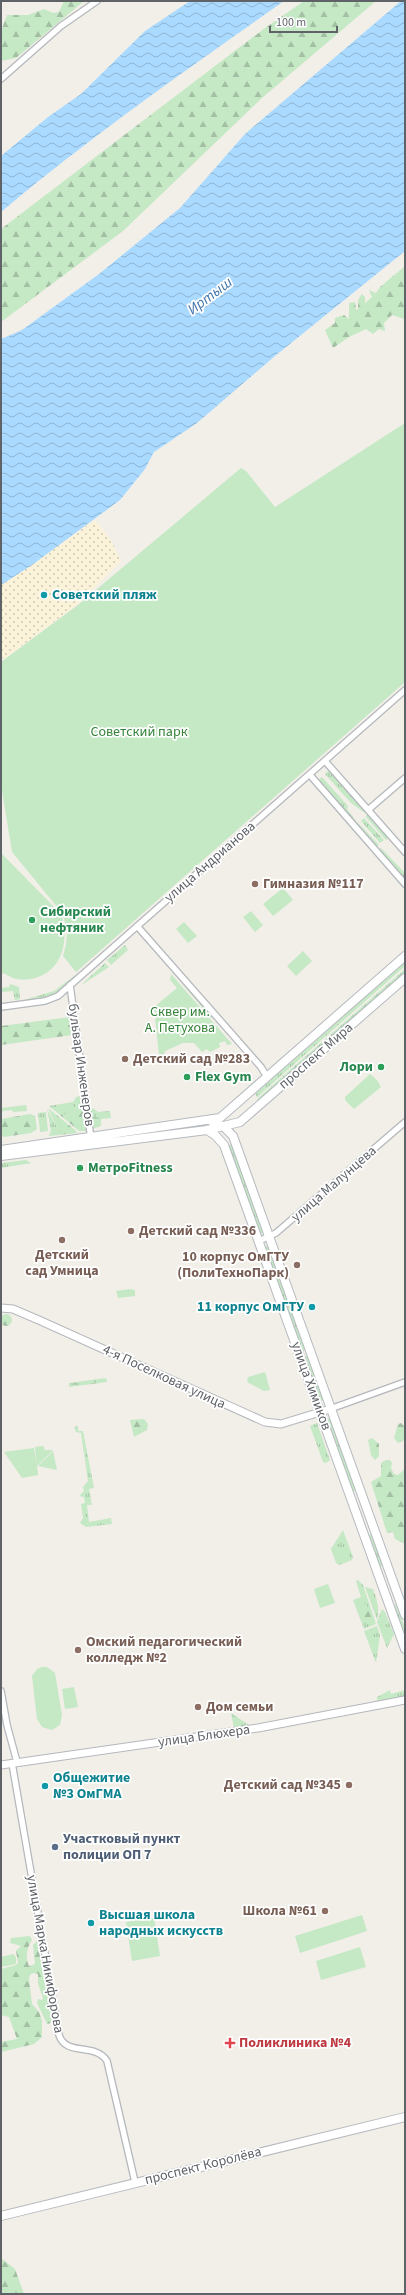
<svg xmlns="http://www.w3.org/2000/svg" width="406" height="2295" viewBox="0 0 406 2295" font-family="'Source Sans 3',sans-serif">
<defs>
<pattern id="grass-tufts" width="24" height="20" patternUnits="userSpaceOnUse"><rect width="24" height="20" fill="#c5e8c5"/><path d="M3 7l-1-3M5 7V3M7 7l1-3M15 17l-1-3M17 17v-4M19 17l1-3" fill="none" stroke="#a3c0a4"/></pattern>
<pattern id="forest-firs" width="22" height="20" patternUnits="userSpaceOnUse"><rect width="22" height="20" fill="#c5e8c5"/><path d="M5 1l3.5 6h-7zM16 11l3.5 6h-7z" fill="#a3c0a4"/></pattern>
<pattern id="wetland-marsh" width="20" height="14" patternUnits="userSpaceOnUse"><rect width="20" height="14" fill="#c5e8c5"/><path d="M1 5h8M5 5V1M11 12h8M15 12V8" fill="none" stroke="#a3c0a4"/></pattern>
<pattern id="sand-dots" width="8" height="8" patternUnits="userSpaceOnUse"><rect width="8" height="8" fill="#fbf3d9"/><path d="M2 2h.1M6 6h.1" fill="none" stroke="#cec8b4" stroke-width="1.8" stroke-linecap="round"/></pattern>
<pattern id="water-waves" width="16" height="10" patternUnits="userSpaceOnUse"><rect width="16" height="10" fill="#aadaff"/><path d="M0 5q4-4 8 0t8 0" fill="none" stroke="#8eb4d2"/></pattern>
</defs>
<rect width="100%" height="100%" fill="#f1efe8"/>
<path fill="url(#grass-tufts)" d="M 329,770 L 366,812 L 365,813 L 351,803 L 325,774 Z
M 322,777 L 348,806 L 347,809 L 356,821 L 355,822 L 318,780 Z
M 367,813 L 389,837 L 386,840 L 366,817 Z
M 364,818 L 384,840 L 380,843 L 361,821 Z
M 357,822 L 379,845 L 376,847 L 355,823 Z
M 381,848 L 405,873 L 405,880 L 378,850 Z
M 125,945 L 128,950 L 111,965 L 107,960 Z
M 405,962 L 405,966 L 257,1097 L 255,1094 Z
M 105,963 L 109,967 L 83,984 L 83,983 Z
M 405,969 L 405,975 L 259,1103 L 257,1099 Z
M 174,974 L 213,1016 L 211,1018 Z
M 74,976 L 74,978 L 50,997 L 24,1002 L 24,1000 L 54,991 Z
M 10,984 L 19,987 L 20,999 L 15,1000 L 13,991 L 1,992 L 1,988 L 9,987 Z
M 76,1097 L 75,1111 L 71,1114 L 60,1115 L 49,1106 L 73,1102 Z
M 26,1105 L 27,1111 L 13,1112 L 12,1110 L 3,1111 L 1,1114 L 1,1108 Z
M 47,1109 L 59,1131 L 75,1130 L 77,1133 L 49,1136 L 51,1130 Z
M 46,1112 L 48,1131 L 40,1132 L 38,1113 Z
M 232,1144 L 263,1232 L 261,1235 L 227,1146 Z
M 26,1160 L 31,1163 L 1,1168 L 1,1163 Z
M 266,1246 L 269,1248 L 305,1349 L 304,1351 L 301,1350 L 264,1248 Z
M 305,1356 L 308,1357 L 324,1400 L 320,1401 Z
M 330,1418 L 356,1490 L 352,1492 L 326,1419 Z
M 317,1423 L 330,1460 L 326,1463 L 323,1462 L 310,1426 Z
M 78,1426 L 78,1431 L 83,1431 L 94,1488 L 89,1489 L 92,1505 L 87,1505 L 89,1522 L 111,1518 L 112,1524 L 86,1527 L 80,1523 L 83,1518 L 81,1504 L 85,1503 L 84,1497 L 79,1496 L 84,1491 L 83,1487 L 88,1481 L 81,1433 L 76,1432 L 74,1427 Z
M 343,1530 L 353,1557 L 352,1560 L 339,1565 L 336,1563 L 331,1549 Z
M 369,1534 L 372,1535 L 383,1565 L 380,1567 Z
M 358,1580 L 363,1585 L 376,1624 L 364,1629 L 353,1600 L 361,1597 L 356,1581 Z
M 365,1587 L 373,1589 C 377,1599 380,1609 377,1620 Z
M 395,1604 L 405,1627 L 405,1640 L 393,1606 Z
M 382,1609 L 385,1612 L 394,1634 L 387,1648 L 377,1622 Z
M 377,1626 L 380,1635 L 376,1663 L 364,1631 Z
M 390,1690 L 391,1694 L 405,1690 L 405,1698 L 377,1701 L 377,1697 Z
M 231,1713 L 252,1727 L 234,1728 Z"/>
<path fill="url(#forest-firs)" d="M 64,1 L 84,1 L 16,58 L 1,61 L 1,31 L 7,15 L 28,15 L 44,9 L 53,13 L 59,12 Z
M 304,1 L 376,1 L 262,98 L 123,231 L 1,322 L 1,229 L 265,28 Z
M 405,266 L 404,319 L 392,315 L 384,323 L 385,331 L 379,329 L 373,334 L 366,329 L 349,337 L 333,348 L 325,330 L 335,323 L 335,318 L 344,315 L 349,319 L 349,303 L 355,302 L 356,310 L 358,309 L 358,300 L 362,294 L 365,297 L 365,303 L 372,297 L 369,290 L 376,293 L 380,287 Z
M 70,1017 L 72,1035 L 1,1045 L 1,1026 Z
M 81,1096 L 86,1131 L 79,1131 L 60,1115 L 71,1114 L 75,1111 L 76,1097 Z
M 48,1108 L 75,1130 L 59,1132 Z
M 30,1114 L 35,1116 L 37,1129 L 31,1133 L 4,1137 L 1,1134 L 1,1119 Z
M0 1320a6 6 0 1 1 12 0a6 6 0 1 1-12 0Z
M 144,1419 L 148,1424 L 147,1430 L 134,1437 L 130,1420 Z
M 401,1423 L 405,1427 L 405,1440 L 398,1443 L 394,1438 L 398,1424 Z
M 372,1438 L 379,1444 L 379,1456 L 375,1460 L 371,1455 L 368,1440 Z
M 386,1460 L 390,1460 L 392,1463 L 391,1468 L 394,1474 L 398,1475 L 405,1469 L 405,1544 L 395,1539 L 393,1532 L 387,1533 L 371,1482 L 381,1476 L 381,1463 Z
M 362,1602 L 367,1605 L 371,1617 L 369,1623 L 365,1622 L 360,1608 Z
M 30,1936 L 32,1940 C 27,1947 25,1957 29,1966 L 35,1964 L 33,1945 L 37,1941 L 52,2020 L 51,2023 L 47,2024 L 37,2003 L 38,1999 L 42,2000 L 43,1998 L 38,1984 L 38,1974 L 33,1973 L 30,1975 L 29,1978 L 32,2004 L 39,2012 L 42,2021 L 42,2037 L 34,2044 L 1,2052 L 1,2042 L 17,2039 L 9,2017 L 1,2015 L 1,1969 L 16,1965 L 18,1963 L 16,1951 L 21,1946 L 10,1943 L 11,1938 Z
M 1,2258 L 15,2269 L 24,2294 L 1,2294 Z"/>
<path fill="url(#wetland-marsh)" d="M 93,1108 L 98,1112 L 110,1111 L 111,1118 L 101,1119 L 101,1126 L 92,1129 L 90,1109 Z
M 106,1378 L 107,1382 L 69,1387 L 69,1383 Z"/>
<path fill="url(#sand-dots)" d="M 95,520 L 111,540 L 121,561 L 78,604 L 4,659 L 1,657 L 1,585 Z"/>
<path fill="#c5e8c5" d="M 405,423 L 405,682 L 76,972 L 63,956 L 66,945 L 67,932 L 63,914 L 12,852 L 1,784 L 1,662 L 78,605 L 241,468 L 246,471 L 275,507 Z
M 1,853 L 61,914 C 70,941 62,974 30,979 C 20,981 12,979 4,973 L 1,975 Z
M 283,888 L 293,900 L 273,916 L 263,904 Z
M 251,911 L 263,925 L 255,932 L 243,917 Z
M 184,922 L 197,936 L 188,943 L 176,929 Z
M 303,951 L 312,961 L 296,976 L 287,966 Z
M 171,974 L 232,1044 L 227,1045 L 225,1041 L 219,1043 L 220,1047 L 210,1052 L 207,1049 L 202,1052 L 194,1043 L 183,1043 L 165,1051 L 162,1064 L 160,1065 L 154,1007 L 177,988 L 170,980 Z
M 370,1074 L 377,1080 L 381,1087 L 354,1109 L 345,1100 L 345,1097 Z
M 130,1289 L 135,1290 L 135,1296 L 118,1298 L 116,1291 Z
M 265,1372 L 270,1390 L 264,1391 L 247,1382 L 248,1377 Z
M 43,1446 L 45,1450 L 53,1450 L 37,1466 L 38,1475 L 22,1478 L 4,1452 L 34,1448 L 37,1465 L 35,1447 Z
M 53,1451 L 57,1470 L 38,1466 Z
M 328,1584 L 335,1603 L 320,1608 L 314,1589 Z
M 42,1667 L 47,1667 L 55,1673 L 62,1715 L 60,1725 L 52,1730 L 42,1727 L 37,1719 L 32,1676 L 37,1669 Z
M 74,1687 L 78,1707 L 65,1709 L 62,1689 Z
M 362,1915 L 367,1931 L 300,1953 L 295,1936 Z
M 154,1917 L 160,1956 L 132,1961 L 126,1922 Z
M 360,1947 L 366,1967 L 321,1980 L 316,1961 Z
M 13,1954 L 16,1957 L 16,1964 L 1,1967 L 1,1957 Z"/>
<path fill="url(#water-waves)" d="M 190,1 L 284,1 C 188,69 91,136 1,212 L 1,156 L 48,117 L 81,94 L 145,31 Z
M 401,1 L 405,1 L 405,251 L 275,356 L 197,423 L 154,452 L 145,469 L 120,500 L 32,565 L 1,585 L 1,339 L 22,330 L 99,274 L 180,208 L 245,134 Z"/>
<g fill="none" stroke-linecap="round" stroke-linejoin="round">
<g stroke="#b5b8bc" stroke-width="8">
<path id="minor" d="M 1,79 L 61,26 L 97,1
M 325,761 L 405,852
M 310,775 L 405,884
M 368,810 L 405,778
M 137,926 L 261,1067 L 267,1077
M 70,985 L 91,1139
M 1,1007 L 45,1001 L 58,996 L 405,690
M 259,1241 L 276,1233 L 405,1122
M 330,1409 L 405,1382
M 1,1691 L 7,1725 L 17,1762
M 12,1763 L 59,2035 C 66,2057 95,2042 107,2061 L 135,2182"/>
</g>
<g stroke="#b5b8bc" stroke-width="9">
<path id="tertiary" d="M 1,1308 L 13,1309 L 41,1321 L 265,1422 L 281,1424 L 330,1409
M 1,1765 L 258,1728 L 405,1700"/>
</g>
<g stroke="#b6babf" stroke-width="10">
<path id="secondary" d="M 209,1120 L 224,1127 L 233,1136 L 405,1615
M 207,1130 L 215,1135 L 224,1145 L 405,1649
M 1,1150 L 220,1118 L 405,956
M 1,1156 L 207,1130 L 240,1122 L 405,978
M 1,2216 L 405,2117"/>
</g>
<use href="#minor" stroke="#fff" stroke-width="5.5"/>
<use href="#tertiary" stroke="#fff" stroke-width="7"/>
<use href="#secondary" stroke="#fff" stroke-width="8"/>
</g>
<g fill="#0f9aa8" stroke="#fff" stroke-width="1.5">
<circle cx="44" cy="595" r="4"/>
<circle cx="312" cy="1307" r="4"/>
<circle cx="45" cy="1786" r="4"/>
<circle cx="91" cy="1923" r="4"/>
</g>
<g fill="#8d6e63" stroke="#fff" stroke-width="1.5">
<circle cx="255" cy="884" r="4"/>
<circle cx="125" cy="1059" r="4"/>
<circle cx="131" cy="1231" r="4"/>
<circle cx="62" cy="1240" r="4"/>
<circle cx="297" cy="1265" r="4"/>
<circle cx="78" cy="1650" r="4"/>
<circle cx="198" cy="1707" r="4"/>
<circle cx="349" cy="1785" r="4"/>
<circle cx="325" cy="1911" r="4"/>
</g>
<g fill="#2e9e5b" stroke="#fff" stroke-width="1.5">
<circle cx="32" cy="920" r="4"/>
<circle cx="381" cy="1067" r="4"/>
<circle cx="187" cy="1077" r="4"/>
<circle cx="80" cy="1168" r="4"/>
</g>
<circle fill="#5c6f8a" stroke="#fff" stroke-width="1.5" cx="55" cy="1847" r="4"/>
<path fill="#e0444e" stroke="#fff" stroke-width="1.5" d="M228 2037h4v4h4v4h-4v4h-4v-4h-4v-4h4z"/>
<g text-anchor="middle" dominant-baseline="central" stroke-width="3.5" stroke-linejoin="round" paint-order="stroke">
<g font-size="14" font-weight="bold" fill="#0d838f" stroke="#fff" text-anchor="start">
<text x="52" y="595">Советский пляж</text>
<text x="304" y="1307" text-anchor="end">11 корпус ОмГТУ</text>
<text x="53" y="1778">Общежитие<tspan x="53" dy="16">№3 ОмГМА</tspan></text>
<text x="99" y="1915">Высшая школа<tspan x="99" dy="16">народных искусств</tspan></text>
</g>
<g font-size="14" fill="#348238" stroke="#fff">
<text x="139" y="732">Советский парк</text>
<text x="180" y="1012">Сквер им.<tspan x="180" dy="16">А. Петухова</tspan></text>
</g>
<g font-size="14" fill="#5f6368" stroke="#fff">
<text transform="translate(210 862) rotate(-41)">улица Андрианова</text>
<text transform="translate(316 1056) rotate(-41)">проспект Мира</text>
<text transform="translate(81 1065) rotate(82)">бульвар Инженеров</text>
<text transform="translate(334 1184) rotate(-41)">улица Малунцева</text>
<text transform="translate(164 1377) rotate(25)">4-я Поселковая улица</text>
<text transform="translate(311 1386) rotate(70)">улица Химиков</text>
<text transform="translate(204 1736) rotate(-8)">улица Блюхера</text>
<text transform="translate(45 1954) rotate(80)">улица Марка Никифорова</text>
<text transform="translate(203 2166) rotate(-14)">проспект Королёва</text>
</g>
<g font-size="14" font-weight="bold" fill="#785e54" stroke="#fff" text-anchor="start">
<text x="263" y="884">Гимназия №117</text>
<text x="133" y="1059">Детский сад №283</text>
<text x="139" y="1231">Детский сад №336</text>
<text x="62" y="1255" text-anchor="middle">Детский<tspan x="62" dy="16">сад Умница</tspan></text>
<text x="289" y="1257" text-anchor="end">10 корпус ОмГТУ<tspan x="289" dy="16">(ПолиТехноПарк)</tspan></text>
<text x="86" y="1642">Омский педагогический<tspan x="86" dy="16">колледж №2</tspan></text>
<text x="206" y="1707">Дом семьи</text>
<text x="341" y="1785" text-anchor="end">Детский сад №345</text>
<text x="317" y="1911" text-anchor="end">Школа №61</text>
</g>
<g font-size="14" font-weight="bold" fill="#27864d" stroke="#fff" text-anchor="start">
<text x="40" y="912">Сибирский<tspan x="40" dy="16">нефтяник</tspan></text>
<text x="373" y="1067" text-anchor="end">Лори</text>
<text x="195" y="1077">Flex Gym</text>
<text x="88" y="1168">МетроFitness</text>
</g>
<g font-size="14" font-weight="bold" fill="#4e5e75" stroke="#fff" text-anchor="start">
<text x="63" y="1839">Участковый пункт<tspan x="63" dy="16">полиции ОП 7</tspan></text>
</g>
<g font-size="14" font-weight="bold" fill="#be3a42" stroke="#fff" text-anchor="start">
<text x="239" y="2043">Поликлиника №4</text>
</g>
<g font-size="15" font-style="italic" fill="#4174aa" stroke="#fff">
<text transform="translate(210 296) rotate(-37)">Иртыш</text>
</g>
</g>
<rect width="406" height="2295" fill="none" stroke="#5f6368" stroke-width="4"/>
<path d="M270 26v6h67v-6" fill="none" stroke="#5f6368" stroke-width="2"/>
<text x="276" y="26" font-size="12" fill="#5f6368" stroke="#ffffff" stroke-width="3" paint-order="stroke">100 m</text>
</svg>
